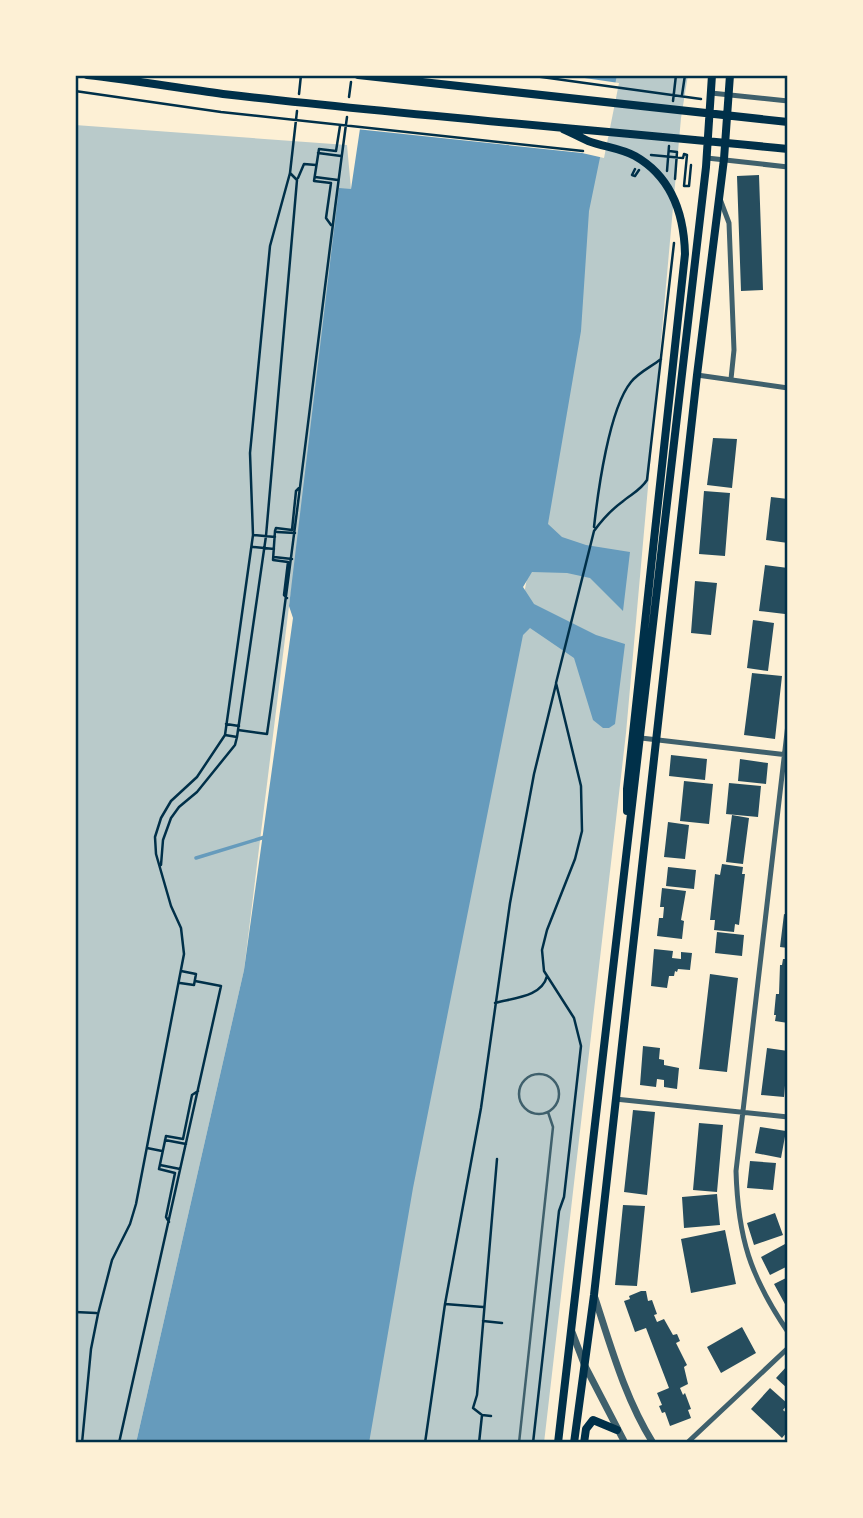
<svg xmlns="http://www.w3.org/2000/svg" width="863" height="1518" viewBox="0 0 863 1518" font-family="'Source Sans 3',sans-serif">
<rect width="100%" height="100%" fill="#fdf0d5"/>
<path fill="#b9caca" d="M 607,75 L 688,75 L 681,118 L 626,733 L 544,1443 L 363,1443 L 543,494 Z
M 75,125 L 347,145 L 351,189 L 289,606 L 244,970 L 136,1443 L 75,1443 Z"/>
<path fill="#669bbc" d="M 368,75 L 617,75 L 589,211 L 581,331 L 548,524 L 562,537 L 586,545 L 630,552 L 623,611 L 590,578 L 567,573 L 532,572 L 523,587 L 534,604 L 596,635 L 625,644 L 615,724 L 609,728 L 603,728 L 593,720 L 574,658 L 530,628 L 523,635 L 413,1188 L 369,1443 L 136,1443 L 244,970 L 293,618 L 289,606 L 339,188 L 351,189 Z"/>
<path fill="#fdf0d5" d="M 364,75 L 564,75 L 619,83 L 604,158 L 582,153 L 356,129 Z"/>
<g fill="none" stroke-linecap="round" stroke-linejoin="round">
<path stroke="#669bbc" stroke-width="3.5" d="M 196,858 L 265,837"/>
</g>
<path fill="#264d5e" d="M 759,175 L 763,290 L 741,291 L 737,176 Z
M 713,438 L 737,439 L 732,488 L 707,485 Z
M 704,491 L 730,493 L 725,556 L 699,554 Z
M 771,497 L 788,499 L 788,543 L 766,540 Z
M 765,565 L 788,568 L 785,614 L 759,611 Z
M 695,581 L 717,583 L 711,635 L 691,633 Z
M 753,620 L 774,623 L 768,671 L 747,668 Z
M 752,673 L 782,676 L 775,739 L 744,735 Z
M 671,755 L 707,759 L 705,780 L 669,776 Z
M 740,759 L 768,763 L 766,784 L 738,781 Z
M 684,781 L 713,784 L 709,824 L 680,821 Z
M 729,783 L 761,786 L 758,817 L 726,814 Z
M 732,815 L 749,818 L 743,864 L 726,862 Z
M 668,822 L 689,825 L 685,859 L 664,857 Z
M 722,864 L 743,867 L 742,874 L 745,874 L 739,925 L 735,924 L 734,932 L 714,930 L 715,920 L 710,920 L 715,874 L 720,875 Z
M 668,867 L 696,870 L 694,889 L 666,886 Z
M 662,888 L 686,891 L 681,920 L 684,921 L 682,939 L 657,936 L 659,918 L 663,918 L 664,907 L 660,907 Z
M 784,914 L 788,915 L 788,948 L 780,947 Z
M 717,932 L 744,935 L 742,956 L 715,953 Z
M 654,949 L 673,951 L 672,958 L 681,959 L 681,952 L 692,953 L 690,970 L 678,969 L 677,972 L 675,971 L 674,976 L 669,976 L 667,988 L 651,986 Z
M 783,959 L 788,959 L 788,1023 L 775,1021 L 776,1015 L 774,1015 L 776,994 L 779,994 L 780,965 L 782,965 Z
M 710,974 L 738,978 L 727,1072 L 699,1069 Z
M 643,1046 L 660,1048 L 659,1059 L 664,1060 L 664,1065 L 679,1068 L 677,1089 L 664,1087 L 664,1080 L 657,1079 L 656,1087 L 640,1085 Z
M 767,1048 L 788,1051 L 784,1097 L 761,1095 Z
M 633,1110 L 655,1112 L 647,1195 L 624,1192 Z
M 699,1123 L 723,1125 L 717,1192 L 693,1190 Z
M 760,1127 L 786,1131 L 781,1158 L 755,1153 Z
M 750,1161 L 776,1163 L 773,1190 L 747,1188 Z
M 717,1194 L 720,1225 L 684,1228 L 682,1197 Z
M 623,1205 L 645,1206 L 637,1286 L 615,1285 Z
M 775,1213 L 783,1235 L 754,1245 L 747,1223 Z
M 725,1230 L 736,1284 L 691,1293 L 681,1239 Z
M 785,1244 L 788,1248 L 788,1266 L 770,1275 L 761,1257 Z
M 788,1277 L 788,1305 L 786,1306 L 774,1284 Z
M 641,1291 L 646,1291 L 648,1301 L 652,1300 L 657,1314 L 654,1315 L 657,1322 L 664,1319 L 673,1335 L 677,1334 L 680,1341 L 676,1343 L 687,1365 L 684,1367 L 688,1384 L 680,1388 L 683,1395 L 685,1393 L 691,1409 L 688,1410 L 691,1418 L 670,1426 L 665,1412 L 662,1413 L 659,1406 L 662,1405 L 657,1393 L 669,1388 L 646,1328 L 635,1332 L 624,1301 L 630,1299 L 629,1296 Z
M 742,1327 L 756,1353 L 721,1373 L 707,1347 Z
M 788,1365 L 788,1389 L 776,1378 Z
M 770,1388 L 788,1404 L 783,1410 L 788,1414 L 788,1431 L 782,1438 L 751,1409 Z"/>
<g fill="none" stroke-linecap="round" stroke-linejoin="round">
<path stroke="#003049" stroke-width="2.5" d="M 527,75 L 701,99
M 75,91 L 221,112 L 583,151
M 299,94 L 301,75
M 682,95 L 685,75
M 349,97 L 351,82
M 673,101 L 676,75
M 669,151 L 677,152 L 675,179
M 318,153 L 341,156
M 651,155 L 683,158 L 684,154 L 687,155 L 684,186 L 689,186
M 635,169 L 632,175 L 635,176 L 639,170
M 667,171 L 669,146
M 315,177 L 338,180
M 298,178 L 304,164 L 316,165
M 689,186 L 691,165
M 331,225 L 326,218 L 331,183 L 314,181 L 319,149 L 336,151 L 340,126
M 594,527 C 598,491 609,409 631,382 C 639,372 651,367 661,359
M 277,532 L 295,533
M 254,535 L 275,537
M 253,547 L 274,549
M 274,557 L 292,559
M 287,598 L 284,595 L 288,562 L 273,560 L 275,531 L 276,528 L 292,530 L 296,491 L 299,488
M 226,724 L 239,726
M 238,730 L 267,734 C 297,529 319,323 347,117
M 225,735 L 237,737
M 161,865 L 163,840 L 171,818 L 179,807 L 197,792 L 235,745 L 237,737 L 266,536 L 297,180 L 290,173
M 180,983 L 194,985 L 196,974 L 181,971
M 495,1003 C 513,998 542,997 547,976
M 165,1140 L 186,1144
M 147,1148 L 162,1151
M 160,1165 L 180,1169
M 169,1222 L 166,1217 L 175,1173 L 159,1169 L 166,1136 L 183,1139 L 192,1095 L 198,1091
M 445,1304 L 483,1307
M 75,1312 L 96,1313
M 483,1321 L 502,1323
M 491,1416 L 482,1415 L 473,1408 L 477,1395 L 497,1159
M 82,1443 L 91,1349 L 98,1314 L 112,1260 L 130,1224 L 136,1204 L 184,954 L 181,928 L 171,906 L 156,854 L 155,837 L 161,818 L 171,801 L 197,777 L 225,735 L 253,535 L 250,453 L 270,246 L 290,173 L 297,111
M 119,1443 L 221,986 L 195,981
M 425,1443 L 445,1304 L 481,1108 L 510,903 L 534,774 L 556,684
M 479,1443 L 482,1415
M 533,1443 L 559,1211 L 564,1197 L 581,1046 L 574,1018 L 544,971 L 542,950 L 547,930 L 575,859 L 582,831 L 581,786 L 556,683 L 594,531 C 602,520 611,510 622,502 C 631,494 640,491 647,480 L 674,243"/>
<path stroke="#3f606c" stroke-width="2.5" d="M519 1094a20 20 0 1 1 40 0a20 20 0 1 1-40 0Z
M 519,1443 L 553,1127 L 548,1112"/>
<path stroke="#3f606c" stroke-width="5" d="M 711,93 L 788,101
M 707,158 L 788,167
M 720,199 L 729,223 L 734,350 L 731,379
M 697,375 L 788,388
M 788,724 L 736,1171 C 738,1238 750,1276 788,1332
M 641,738 L 788,755
M 615,1099 L 788,1117
M 687,1443 L 788,1348"/>
<path stroke="#3f606c" stroke-width="7" d="M 595,1298 C 611,1347 625,1398 653,1443
M 572,1332 L 585,1366 L 625,1443"/>
<path stroke="#003049" stroke-width="8" d="M 87,75 C 132,80 178,88 223,94 C 411,116 600,130 788,149
M 358,75 L 788,122
M 563,129 C 572,133 580,137 588,141 C 604,147 620,148 635,156 C 672,177 684,214 685,254 L 627,789 L 627,811
M 558,1443 L 706,167 L 712,75
M 574,1443 L 594,1295 L 697,375 L 724,159 L 730,75
M 584,1443 L 586,1429 L 593,1420 L 617,1430"/>
</g>
<rect width="863" height="1518" fill="none" stroke="#fdf0d5" stroke-width="154"/>
<rect x="77" y="77" width="709" height="1364" fill="none" stroke="#003049" stroke-width="2.5"/>
</svg>
